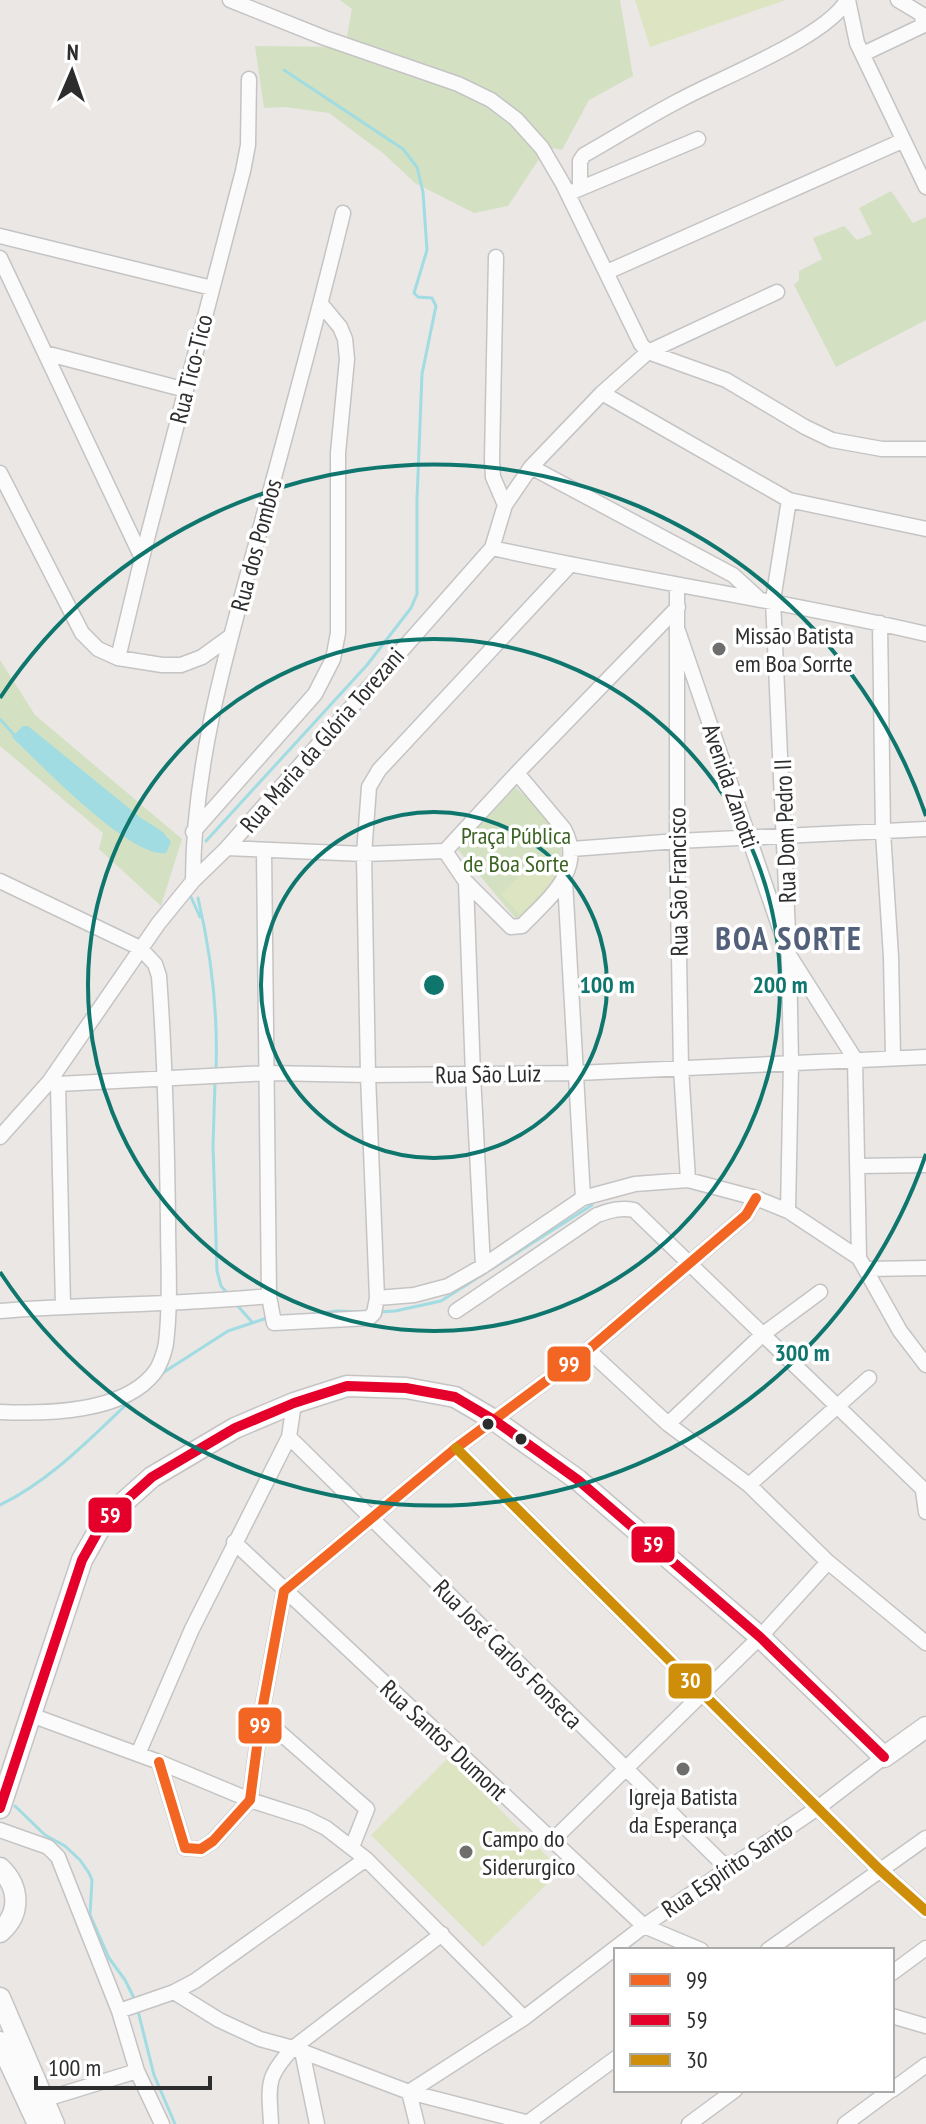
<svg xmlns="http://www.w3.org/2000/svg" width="926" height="2124" viewBox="0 0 926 2124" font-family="'PT Sans Narrow',sans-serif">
<rect width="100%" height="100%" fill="#eae7e5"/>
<path fill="#d3e1c2" d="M 340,0 L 620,0 L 633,76 L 589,100 L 562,150 L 547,147 L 508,206 L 474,213 L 415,183 L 384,154 L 329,113 L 285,107 L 264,108 L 255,46 L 345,47 L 352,9 Z
M 891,191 L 913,223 L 926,217 L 926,320 L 836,367 L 794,285 L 799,280 L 799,271 L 822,259 L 813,238 L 844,226 L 857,240 L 872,234 L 859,208 Z
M 0,660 L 35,715 L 182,839 L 161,906 L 99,849 L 103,833 L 0,746 Z
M 513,785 L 559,827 L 563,873 L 517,920 L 455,846 Z"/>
<path fill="#dde4c1" d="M 635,0 L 786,0 L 650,47 Z
M 539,857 L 557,876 L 520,915 L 501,894 Z
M 448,1758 L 561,1870 L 483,1947 L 371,1835 Z"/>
<path fill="#a1dce2" d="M 23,726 L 28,726 L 141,818 L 163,832 L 171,842 L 166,853 C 131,859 39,763 12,737 Z"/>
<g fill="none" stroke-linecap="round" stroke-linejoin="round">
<path stroke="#a1dce2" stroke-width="3" d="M 0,719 L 16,737
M 206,841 L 367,665 L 411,608 L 417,594 L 417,500 L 422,374 L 436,306 L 432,298 L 418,297 L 414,293 L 427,250 L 423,192 L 417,167 L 403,149 L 284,70
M 191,897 L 200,917
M 198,898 C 211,953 218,1014 216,1070
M 215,1082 L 213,1146 L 217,1271 L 221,1286 L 229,1295
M 236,1304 L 252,1322
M 378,1312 L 395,1311 L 441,1301 L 592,1205
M 306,1315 L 337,1311 L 362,1312
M 161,1374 L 228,1331 L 267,1318
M 0,1505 C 50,1481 92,1437 131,1400
M 15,1806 L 45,1835 L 65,1846 L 80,1860 L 89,1873 L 92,1880 L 90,1915 L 109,1958 L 125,1980 L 135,2000
M 138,2011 L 154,2075 L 175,2124"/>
<g stroke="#c5c4c5" stroke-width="17">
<path id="street" d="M 230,0 L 325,38 L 458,84 L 491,100 L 516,119 L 542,148 L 563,184 L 641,344 L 648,352 L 726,380 L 805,427 L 832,440 L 882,449 L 926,449
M 848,0 L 857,43 L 926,187
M 863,54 L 922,26 L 923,15 L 898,0
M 580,188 L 580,161 L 584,155 C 616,137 647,117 680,100 C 720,78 827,37 847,0
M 572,192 L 698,139
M 0,236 L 212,288
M 496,257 L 492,460 L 493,477 L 505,505
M 0,258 L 142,558
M 607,272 L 902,141
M 45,353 L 186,390
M 602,393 L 789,500 L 926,529
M 531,467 L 733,575 L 757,597
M 0,473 L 82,633 L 98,649 L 118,658 L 162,665 L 181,665 L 202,657 L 231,636
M 492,548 C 636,580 782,600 926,634
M 677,585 L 677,841 L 681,1068 L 688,1180
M 880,623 L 883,832 L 891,957 L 893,1056
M 678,631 L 789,955 L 855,1059 L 859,1258
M 118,658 L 142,558 L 243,171 L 248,145 L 249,79
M 193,832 L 315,694 L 333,659 L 338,633 L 338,453 L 347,359 L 345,339 L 340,327 L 321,304
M 227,848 L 364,854 L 445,851 L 517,773 L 678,607
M 572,849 L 677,841 L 926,829
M 264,850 L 269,1296 L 274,1323 L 369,1318 L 374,1313 L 377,1298 L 368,1075 L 364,854 L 369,787 L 379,770 L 570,565
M 445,851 L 466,882 L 511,927 L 522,926 C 548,899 586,870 564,829 L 517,773
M 0,881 L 140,948 L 155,964 L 159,976 C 165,1058 167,1139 168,1221 C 168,1261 171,1303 166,1343 C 165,1351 160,1365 155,1372 C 124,1413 47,1414 0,1412
M 193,881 C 193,768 225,656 255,548 C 285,436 316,325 343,213
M 565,881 L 583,1198
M 466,882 L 473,1075 L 483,1266
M 49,1082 L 58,1084 L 268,1073 L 368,1075 L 577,1073 L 926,1057
M 58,1084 L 63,1306
M 0,1137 L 49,1082 L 158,924 L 193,881 L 227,848 L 492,548 L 505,505 L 531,467 L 602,393 L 648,352 L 777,292
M 858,1166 L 926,1165
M 788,1211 L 791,1063 L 789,955 L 773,600 L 789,500
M 866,1269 L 926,1268
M 377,1298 L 414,1295 L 448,1286 L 483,1266 L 583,1198 L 635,1184 L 688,1180 L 756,1198 L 788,1211 L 859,1258 L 900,1331 L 926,1365
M 0,1311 C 89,1304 179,1305 269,1296
M 456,1311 L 597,1215 C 609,1211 620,1207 634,1210 L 926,1492
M 588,1350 L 668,1424 L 749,1485 L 828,1562 L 926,1643
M 668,1424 L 762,1335 L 820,1292
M 289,1437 L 728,1869
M 456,1448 L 879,1869 L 926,1911
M 749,1485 L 869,1378
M 923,1491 L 926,1512
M 234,1542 L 644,1926 L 701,1950
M 31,1715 L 159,1762 L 250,1800 L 306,1818 L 326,1828 L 366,1859 L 524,2018
M 261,1716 L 367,1809 L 352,1847
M 138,1754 L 192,1629 L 289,1437 L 294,1403
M 159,1762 L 185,1848 L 201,1849 L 213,1841 L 250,1800 L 261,1716 L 284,1591 L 456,1448 L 588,1350 L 746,1215 L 756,1198
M 0,1830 L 48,1847 L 58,1857 L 119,2011 L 137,2071 L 162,2124
M 553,1840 L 760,1637 L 828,1562
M 768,1950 L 926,1838
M 892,1973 L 926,1948
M 174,1992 L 219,2020 L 260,2039 L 293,2048 L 409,2092 L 533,2124
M 119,2011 L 174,1992 L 195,1981 L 366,1859
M 892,2016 L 926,2026
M 302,2051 L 317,2124
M 892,2090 L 926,2065
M 409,2092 L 524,2018 L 644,1926 L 819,1807 L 884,1757
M 409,2092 L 417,2124
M 43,2100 L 137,2071
M 271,2124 C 269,2085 265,2078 293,2048 L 442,1934
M 526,2124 L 616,2058
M 689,2124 L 735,2090
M 845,2124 L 891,2090"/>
</g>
<g stroke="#c5c4c5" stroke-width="23">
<path id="secondary" d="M 0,1808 L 82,1560 L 105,1519 L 152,1477 L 235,1428 L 294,1403 L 347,1386 L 406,1388 L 455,1397 L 494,1420 L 578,1480 L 760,1637 L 884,1757 L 926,1727
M 0,1868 C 20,1887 21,1914 0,1932
M 0,1998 L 54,2124
M 0,2042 L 38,2124"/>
</g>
<use href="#street" stroke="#fcfbfb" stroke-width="14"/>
<use href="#secondary" stroke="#fcfbfb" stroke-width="20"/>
<g stroke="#fff" stroke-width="16">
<path id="bus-1" d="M 159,1762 L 185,1848 L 201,1849 L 213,1841 L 250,1800 L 261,1716 L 284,1591 L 456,1448 L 588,1350 L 746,1215 L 756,1198"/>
</g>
<g stroke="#fff" stroke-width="16">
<path id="bus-2" d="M 0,1808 L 82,1560 L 105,1519 L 152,1477 L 235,1428 L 294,1403 L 347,1386 L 406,1388 L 455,1397 L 494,1420 L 578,1480 L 760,1637 L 884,1757"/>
</g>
<g stroke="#fff" stroke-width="16">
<path id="bus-3" d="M 456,1448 L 879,1869 L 926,1911"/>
</g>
<use href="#bus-1" stroke="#f26522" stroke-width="10"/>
<use href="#bus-2" stroke="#e4002b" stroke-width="10"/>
<use href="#bus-3" stroke="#cf8e09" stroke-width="10"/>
</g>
<g fill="none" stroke="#0f766e" stroke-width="4">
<circle cx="434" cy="985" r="173"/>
<circle cx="434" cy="985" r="346"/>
<path d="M926 1154A520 520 0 0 1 0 1272M0 698A520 520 0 0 1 926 816"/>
</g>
<g fill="#6f6e6d" stroke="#fff" stroke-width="3">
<circle cx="719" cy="649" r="8"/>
<circle cx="683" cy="1769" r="8"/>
<circle cx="466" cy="1852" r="8"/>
</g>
<g fill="#2d2d2d" stroke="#fff" stroke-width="3">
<circle cx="488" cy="1424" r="7"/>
<circle cx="521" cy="1439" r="7"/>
</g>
<g text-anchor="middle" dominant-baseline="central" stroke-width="7" stroke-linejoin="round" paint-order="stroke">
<g font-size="24" fill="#2d2d2d" stroke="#fff">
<text transform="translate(191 369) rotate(-76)">Rua Tico-Tico</text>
<text transform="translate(256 545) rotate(-75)">Rua dos Pombos</text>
<text transform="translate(322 740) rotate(-49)">Rua Maria da Glória Torezani</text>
<text transform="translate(731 786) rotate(71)">Avenida Zanotti</text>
<text transform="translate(785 831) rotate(-92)">Rua Dom Pedro II</text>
<text transform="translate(678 882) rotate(-91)">Rua São Francisco</text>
<text transform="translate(488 1074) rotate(-1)">Rua São Luiz</text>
<text transform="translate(508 1654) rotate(45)">Rua José Carlos Fonseca</text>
<text transform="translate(444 1740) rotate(43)">Rua Santos Dumont</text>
<text transform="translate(727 1869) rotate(-34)">Rua Espírito Santo</text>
</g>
<g font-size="24" fill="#2d2d2d" stroke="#fff" text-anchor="start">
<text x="735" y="635">Missão Batista<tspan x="735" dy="28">em Boa Sorrte</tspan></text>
<text x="683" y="1796" text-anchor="middle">Igreja Batista<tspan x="683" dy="28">da Esperança</tspan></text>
<text x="482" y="1838">Campo do<tspan x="482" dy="28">Siderurgico</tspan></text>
</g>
<g font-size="24" fill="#3c6324" stroke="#fff">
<text x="516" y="835">Praça Pública<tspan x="516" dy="28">de Boa Sorte</tspan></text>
</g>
<g font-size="32" font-weight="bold" letter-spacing="2" fill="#526079" stroke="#fff">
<text x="789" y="938">BOA SORTE</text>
</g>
</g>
<circle cx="434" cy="985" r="12" fill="#0f766e" stroke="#fff" stroke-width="4"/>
<g font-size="24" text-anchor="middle" font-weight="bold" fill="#0f766e" stroke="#fff" stroke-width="7" stroke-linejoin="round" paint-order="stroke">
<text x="607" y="993">100 m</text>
<text x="780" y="993">200 m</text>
<text x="802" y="1361">300 m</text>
</g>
<g stroke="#fff" stroke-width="3">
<rect x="546" y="1345" width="46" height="38" rx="8" fill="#f26522"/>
<rect x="87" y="1496" width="46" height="38" rx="8" fill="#e4002b"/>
<rect x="630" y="1525" width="46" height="39" rx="8" fill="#e4002b"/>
<rect x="667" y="1662" width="46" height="38" rx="8" fill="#cf8e09"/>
<rect x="237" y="1706" width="46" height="39" rx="8" fill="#f26522"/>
</g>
<g font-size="22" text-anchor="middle" font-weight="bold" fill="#fff">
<text x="569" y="1372">99</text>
<text x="110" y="1523">59</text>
<text x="653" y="1552">59</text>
<text x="690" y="1688">30</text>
<text x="260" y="1733">99</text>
</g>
<rect x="614" y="1948" width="280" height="144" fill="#ffffff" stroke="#ababab" stroke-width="2"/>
<rect x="630" y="1974" width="40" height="12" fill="#f26522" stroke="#ababab" stroke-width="2"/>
<text x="686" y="1988" font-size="24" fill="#2d2d2d">99</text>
<rect x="630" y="2014" width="40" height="12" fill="#e4002b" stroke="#ababab" stroke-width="2"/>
<text x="686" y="2028" font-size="24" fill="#2d2d2d">59</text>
<rect x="630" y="2054" width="40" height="12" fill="#cf8e09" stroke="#ababab" stroke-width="2"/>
<text x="686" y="2068" font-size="24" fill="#2d2d2d">30</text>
<g transform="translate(72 72) rotate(2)" stroke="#ffffff" stroke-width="6" paint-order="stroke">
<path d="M0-6L14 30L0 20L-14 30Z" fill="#2d2d2d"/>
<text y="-12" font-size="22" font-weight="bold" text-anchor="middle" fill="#2d2d2d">N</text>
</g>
<path d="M36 2076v12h174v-12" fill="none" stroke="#2d2d2d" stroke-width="4"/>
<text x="48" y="2076" font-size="24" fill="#2d2d2d" stroke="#ffffff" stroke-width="6" paint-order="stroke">100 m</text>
</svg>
